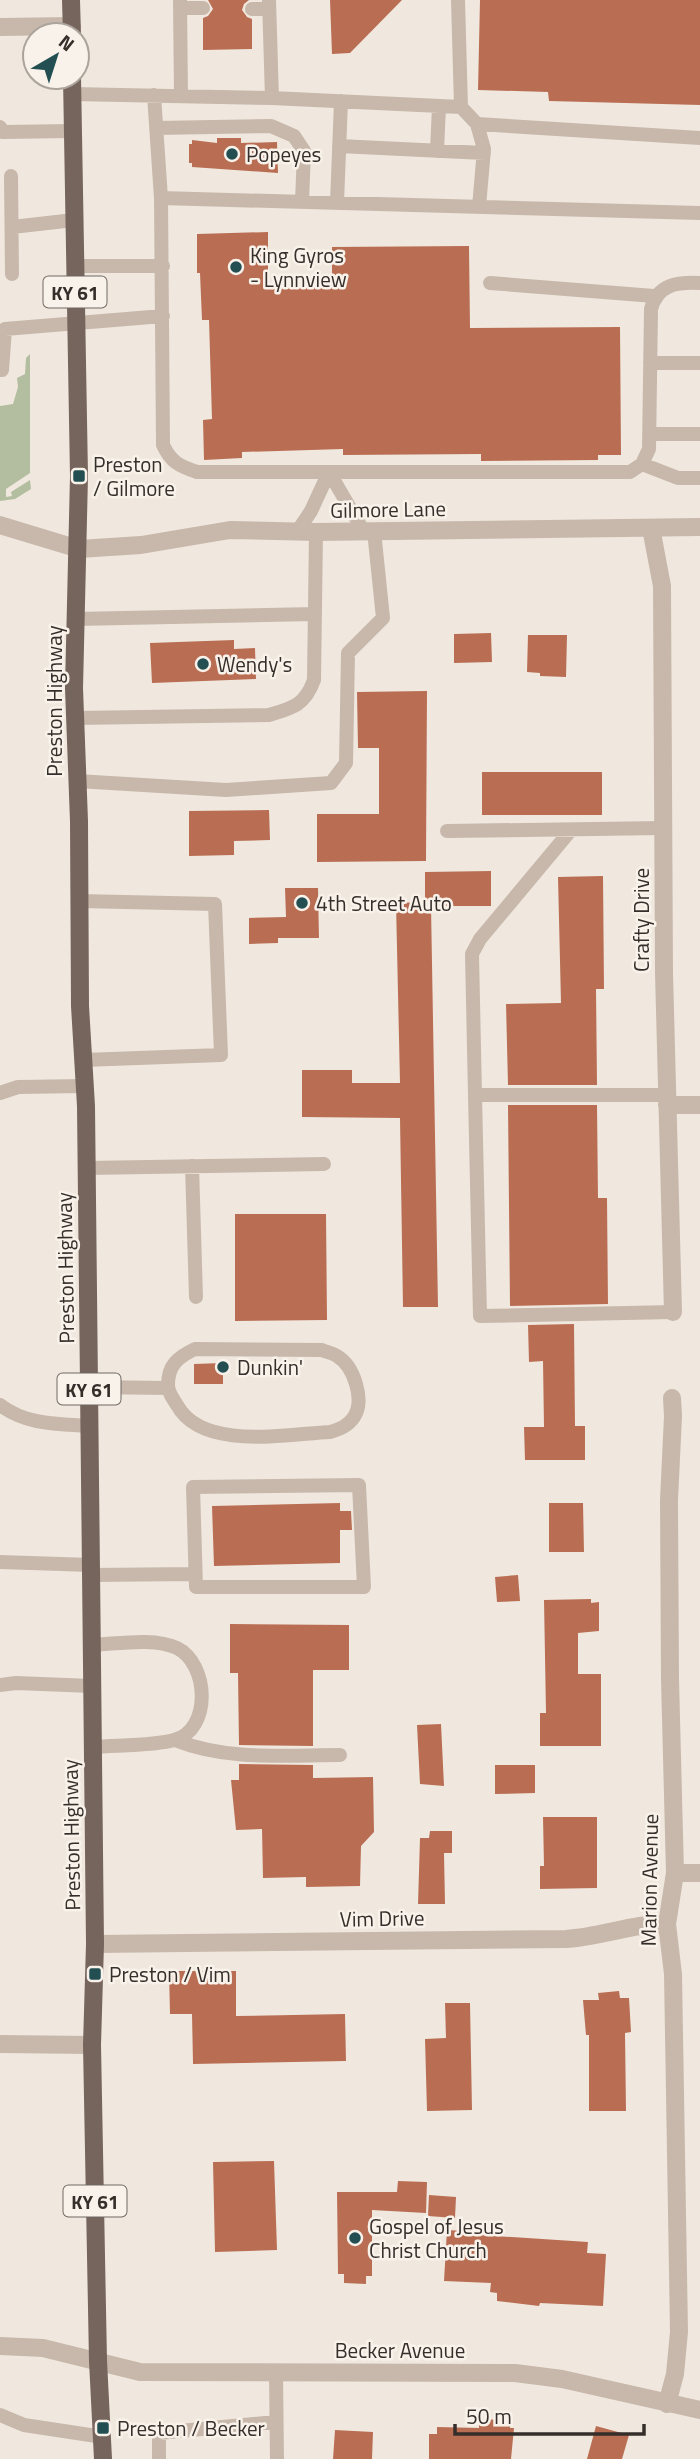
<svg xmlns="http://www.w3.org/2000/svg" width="700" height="2459" viewBox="0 0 700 2459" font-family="'Titillium Web',sans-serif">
<rect width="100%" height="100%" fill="#f0e8de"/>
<path fill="#b3bea0" d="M 30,354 L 30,473 L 6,489 L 6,497 L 12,496 L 11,492 L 30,480 L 31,489 L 15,499 L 0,501 L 0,406 L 13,404 L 18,387 L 17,378 L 25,374 L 26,358 Z"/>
<path fill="#b96e53" d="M 208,0 L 249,0 L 244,4 L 242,10 L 247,17 L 252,19 L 252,49 L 203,50 L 203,18 L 208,16 L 213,9 Z
M 330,0 L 402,0 L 350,53 L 332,54 Z
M 480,0 L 700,0 L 700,105 L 549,101 L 548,92 L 478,90 Z
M 217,138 L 241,138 L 241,143 L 277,142 L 278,173 L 192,167 L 192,163 L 189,163 L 189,144 L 192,144 L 192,140 L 217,143 Z
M 268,232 L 268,289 L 332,287 L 332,247 L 469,246 L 470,328 L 620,327 L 621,455 L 598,455 L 598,460 L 481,461 L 481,454 L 343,455 L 343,449 L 242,452 L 242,458 L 204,460 L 203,420 L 212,419 L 209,320 L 202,320 L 200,273 L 197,273 L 197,234 Z
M 491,633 L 492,662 L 454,663 L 454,634 Z
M 528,635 L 567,635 L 566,677 L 540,676 L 540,673 L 527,672 Z
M 234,640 L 234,649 L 255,648 L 256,679 L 152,683 L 150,643 Z
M 427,691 L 426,861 L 317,862 L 317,814 L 379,814 L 379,748 L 358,748 L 357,692 Z
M 482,772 L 602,772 L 602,815 L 482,815 Z
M 269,810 L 270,840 L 234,841 L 234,855 L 189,856 L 189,811 Z
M 491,871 L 491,906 L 431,906 L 438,1307 L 403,1307 L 400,1118 L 302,1117 L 302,1070 L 352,1070 L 352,1083 L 400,1083 L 396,903 L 425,902 L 425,872 Z
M 603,876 L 604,989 L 596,989 L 597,1085 L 508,1085 L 506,1004 L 561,1003 L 558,877 Z
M 285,888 L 318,888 L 319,938 L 278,938 L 278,943 L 249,944 L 249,918 L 286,917 Z
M 508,1105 L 597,1105 L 598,1198 L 607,1198 L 608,1304 L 510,1306 Z
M 235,1214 L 326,1214 L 327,1320 L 235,1321 Z
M 574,1324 L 575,1426 L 585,1426 L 585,1460 L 525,1460 L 524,1427 L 544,1427 L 543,1361 L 529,1362 L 528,1325 Z
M 223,1363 L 223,1384 L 194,1384 L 194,1364 Z
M 340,1503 L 340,1511 L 351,1511 L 352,1530 L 340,1530 L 340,1563 L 214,1566 L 212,1506 Z
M 549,1503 L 583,1503 L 584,1552 L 549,1552 Z
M 518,1575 L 520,1601 L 497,1602 L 495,1577 Z
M 591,1599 L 591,1603 L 599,1602 L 599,1631 L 578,1633 L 578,1674 L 601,1674 L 601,1746 L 540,1746 L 540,1713 L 546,1713 L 544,1600 Z
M 230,1624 L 349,1625 L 349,1670 L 313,1670 L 313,1746 L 239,1745 L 238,1673 L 230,1673 Z
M 441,1724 L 444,1786 L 420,1784 L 417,1725 Z
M 239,1764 L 313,1765 L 313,1778 L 373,1777 L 374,1832 L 361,1846 L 360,1886 L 306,1887 L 306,1877 L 263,1878 L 262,1829 L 236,1830 L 231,1780 L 239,1780 Z
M 495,1765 L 535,1765 L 535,1793 L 495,1794 Z
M 543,1817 L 597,1817 L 597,1888 L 540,1889 L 540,1866 L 544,1866 Z
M 430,1831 L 452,1831 L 452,1853 L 444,1853 L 445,1904 L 418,1904 L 420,1838 L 429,1838 Z
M 169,1971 L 236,1971 L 236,2016 L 345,2014 L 346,2061 L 193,2064 L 192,2014 L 170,2014 Z
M 619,1991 L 620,1998 L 629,1998 L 631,2032 L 625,2033 L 626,2111 L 589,2111 L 589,2035 L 586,2035 L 583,2000 L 599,2000 L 598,1993 Z
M 445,2003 L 470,2003 L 472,2110 L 427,2111 L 425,2039 L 446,2038 Z
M 274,2161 L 277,2250 L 215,2252 L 213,2162 Z
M 398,2181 L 427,2182 L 426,2213 L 372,2210 L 372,2276 L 366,2276 L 366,2284 L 344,2283 L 344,2274 L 338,2274 L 337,2192 L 397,2192 Z
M 429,2195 L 456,2197 L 455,2218 L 428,2216 Z
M 447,2230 L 480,2232 L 480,2235 L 588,2242 L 587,2253 L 606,2254 L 603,2306 L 540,2303 L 539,2306 L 497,2301 L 497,2293 L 490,2292 L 491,2283 L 444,2281 Z
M 485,2419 L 511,2421 L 510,2428 L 514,2428 L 511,2459 L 429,2459 L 429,2434 L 437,2434 L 437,2427 L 479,2428 L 479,2425 L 484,2426 Z
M 596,2426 L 629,2435 L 622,2459 L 587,2459 Z
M 335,2430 L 373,2432 L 372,2459 L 333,2459 Z"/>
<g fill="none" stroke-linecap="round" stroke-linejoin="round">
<path stroke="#c7b8ab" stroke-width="14" d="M 180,0 L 181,96
M 180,8 L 203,8
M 252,9 L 269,9
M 72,94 L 272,98 L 269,0
M 154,95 L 161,198
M 272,98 L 461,107 L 458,0
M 461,107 L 477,124 L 484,149 L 479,207
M 477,124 L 700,138
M 0,127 L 3,132 L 73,131
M 156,128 L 271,126 L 294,136 L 304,151 L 302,202
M 339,146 L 484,153
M 437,151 L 439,106
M 11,176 L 12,274
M 337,203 L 341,101
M 700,213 L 161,198 L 163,445 C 171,462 179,466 197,472 L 630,472 L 642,464 L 649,449 L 651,309 C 658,284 677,282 700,283
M 12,227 L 74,220
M 75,266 L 163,266
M 490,283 L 654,296
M 650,363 L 700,363
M 0,370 L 2,370 L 5,329 L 163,316
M 649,434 L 700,434
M 642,464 L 678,478 L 700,478
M 329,472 L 364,532
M 297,532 L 311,511 L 329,472
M 76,619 L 315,614
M 75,718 L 269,715 C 293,708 305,705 314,680 L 316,532
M 77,781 L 226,790 L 331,783 L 346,763 L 348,653 L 383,618 L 374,531
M 571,830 L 480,939 L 472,954 L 475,1095 L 667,1095
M 447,831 L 663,828
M 79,901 L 215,904 L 221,1055 L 83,1060
M 0,1093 L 18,1087 L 85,1086
M 475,1095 L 480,1316 L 673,1312
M 192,1166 L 196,1297
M 86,1168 L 324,1164
M 195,1349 L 322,1350 C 326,1352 333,1353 337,1356 C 354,1366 365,1400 354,1417 C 348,1426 340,1429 330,1432 C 287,1434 202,1451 177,1405 C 173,1399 168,1392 168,1385 C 168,1365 178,1357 195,1349 Z
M 89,1387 L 168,1388
M 0,1405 C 26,1425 58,1424 89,1426
M 359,1485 L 364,1587 L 196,1587 L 193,1487 Z
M 0,1562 L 91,1565
M 91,1575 L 195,1574
M 91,1645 C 118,1644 153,1637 177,1648 C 209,1664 212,1730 174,1740 C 154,1746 115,1745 93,1747
M 0,1685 L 16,1683 L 92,1686
M 175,1740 C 227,1761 285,1755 340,1755
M 276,2374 L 277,2459
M 0,2415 L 24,2425 L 103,2437
M 159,2459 L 159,2433 L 276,2422"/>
<path stroke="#c7b8ab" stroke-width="18" d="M 0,27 L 72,26
M 0,525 L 79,549 L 141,545 L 230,530 L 316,532 L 700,527
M 651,528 L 662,586 L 664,973 L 673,1312
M 667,1105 L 700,1105
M 675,1873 L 700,1873
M 95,1944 L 566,1939 C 601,1937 634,1923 667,1924
M 0,2044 L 92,2045
M 0,2346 L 43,2348 L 140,2372 L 515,2373 L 562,2379 L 700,2410
M 667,2404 L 675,2374 L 679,2332 L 673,1974 L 667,1924 L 675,1873 L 670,1679 L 669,1500 L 673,1416 L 672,1398"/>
<path stroke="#76655c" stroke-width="18" d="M 71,0 L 72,35
M 72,77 L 79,476 L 74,688 L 79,821 L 80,1006 L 86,1106 L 95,1944 L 92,2045 L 98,2361 L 103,2459"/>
</g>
<g fill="#234f53" stroke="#f8f2ea" stroke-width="2.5">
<circle cx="232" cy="154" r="7"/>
<circle cx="236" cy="267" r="7"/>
<rect x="72" y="469" width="14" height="14" rx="3.5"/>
<circle cx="203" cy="664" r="7"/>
<circle cx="302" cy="903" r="7"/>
<circle cx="223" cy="1367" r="7"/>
<rect x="88" y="1967" width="14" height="14" rx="3.5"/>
<circle cx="355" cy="2238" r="7"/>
<rect x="96" y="2421" width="14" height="14" rx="3.5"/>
</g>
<g text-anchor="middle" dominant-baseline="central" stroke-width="5" stroke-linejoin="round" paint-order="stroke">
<g fill="#f8f2ea" stroke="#706964" stroke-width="2">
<rect x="43.5" y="276.5" width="63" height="31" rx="5"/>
<rect x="57.5" y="1373.5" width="63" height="31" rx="5"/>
<rect x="63.5" y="2185.5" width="63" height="31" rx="5"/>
</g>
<g font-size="19" font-weight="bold" fill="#362e2a">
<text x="75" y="292">KY 61</text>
<text x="89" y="1389">KY 61</text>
<text x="95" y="2201">KY 61</text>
</g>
<g font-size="21" fill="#362e2a" stroke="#f8f2ea" text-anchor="start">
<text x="246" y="154">Popeyes</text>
<text x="250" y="255">King Gyros<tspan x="250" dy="24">- Lynnview</tspan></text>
<text x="93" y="464">Preston<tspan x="93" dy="24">/ Gilmore</tspan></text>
<text x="217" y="664">Wendy's</text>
<text x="316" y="903">4th Street Auto</text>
<text x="237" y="1367">Dunkin'</text>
<text x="109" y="1974">Preston / Vim</text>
<text x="369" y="2226">Gospel of Jesus<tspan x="369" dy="24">Christ Church</tspan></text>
<text x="117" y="2428">Preston / Becker</text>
</g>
<g font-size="21" fill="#362e2a" stroke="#f8f2ea">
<text transform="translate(388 509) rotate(-1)">Gilmore Lane</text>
<text transform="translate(54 701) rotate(-90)">Preston Highway</text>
<text transform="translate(641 920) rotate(-90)">Crafty Drive</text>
<text transform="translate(65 1268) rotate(-91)">Preston Highway</text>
<text transform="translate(71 1835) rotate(-91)">Preston Highway</text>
<text transform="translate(649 1880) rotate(-89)">Marion Avenue</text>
<text transform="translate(382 1918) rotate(-1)">Vim Drive</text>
<text x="400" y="2350">Becker Avenue</text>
</g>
</g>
<g transform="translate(56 56) rotate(39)"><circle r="33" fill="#f8f2ea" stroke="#aaa49d" stroke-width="2"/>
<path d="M0-5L12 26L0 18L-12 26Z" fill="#234f53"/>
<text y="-10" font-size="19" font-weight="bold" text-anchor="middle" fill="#362e2a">N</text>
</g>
<path d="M455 2424v10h189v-10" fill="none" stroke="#362e2a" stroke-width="3.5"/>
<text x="466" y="2424" font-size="21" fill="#362e2a" stroke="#f8f2ea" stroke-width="5" paint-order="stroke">50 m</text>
</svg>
